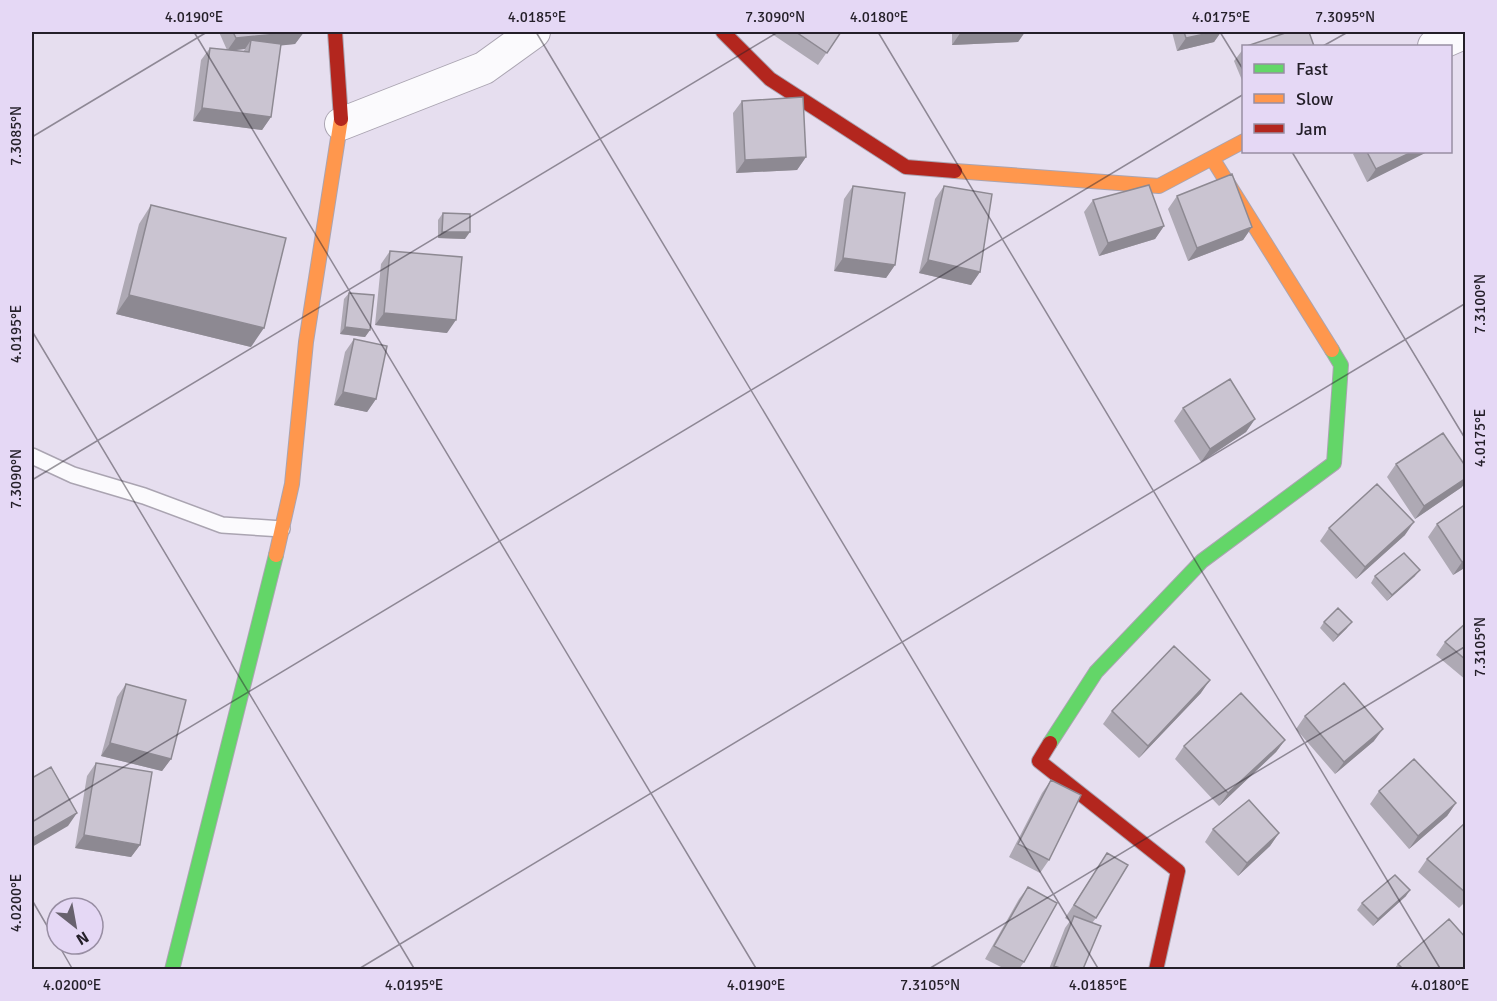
<svg xmlns="http://www.w3.org/2000/svg" width="1497" height="1001" viewBox="0 0 1497 1001" font-family="Signika,sans-serif">
<rect width="100%" height="100%" fill="#e6deef"/>
<g fill="none" stroke-linecap="round" stroke-linejoin="round">
<g stroke="#aaa4b1" stroke-width="18">
<path id="lane" d="M 32,456 L 73,475 L 144,496 L 222,525 L 282,529"/>
</g>
<g stroke="#aaa4b1" stroke-width="34">
<path id="street" d="M 1434,46 L 1466,32
M 341,124 L 484,68 L 534,32"/>
</g>
<g stroke="#aaa4b1" stroke-width="16">
<path id="fast" d="M 1050,743 L 1096,672 L 1202,561 L 1334,463 L 1341,365 L 1332,350
M 172,970 L 276,555"/>
</g>
<g stroke="#aaa4b1" stroke-width="16">
<path id="slow" d="M 1212,158 L 1332,350
M 955,171 L 1159,186 L 1244,141
M 276,555 L 292,484 L 306,342 L 341,119"/>
</g>
<g stroke="#aaa4b1" stroke-width="16">
<path id="jam" d="M 335,32 L 341,119
M 723,32 L 770,79 L 906,167 L 955,171
M 1050,743 L 1039,761 L 1178,871 L 1156,970"/>
</g>
<use href="#lane" stroke="#fbfafd" stroke-width="15"/>
<use href="#street" stroke="#fbfafd" stroke-width="32"/>
<use href="#fast" stroke="#63d668" stroke-width="14"/>
<use href="#slow" stroke="#ff974d" stroke-width="14"/>
<use href="#jam" stroke="#b3261e" stroke-width="14"/>
</g>
<path fill="#aea9b4" fill-rule="evenodd" d="M 219,32 L 304,32 L 295,44 L 280,45 L 271,117 L 262,130 L 193,121 L 201,60 L 210,48 L 227,50 ZM 245,49 L 243,52 L 234,50 Z
M 769,32 L 841,32 L 818,65 Z
M 952,32 L 1025,32 L 1018,42 L 952,45 Z
M 1172,32 L 1221,32 L 1214,42 L 1177,51 Z
M 1244,48 L 1244,85 L 1234,61 Z
M 742,101 L 806,157 L 797,170 L 736,173 L 733,113 Z
M 1355,152 L 1427,152 L 1367,182 L 1353,154 Z
M 853,186 L 895,265 L 886,278 L 834,271 L 844,199 Z
M 944,186 L 980,272 L 971,285 L 919,273 L 935,199 Z
M 1177,196 L 1252,227 L 1243,240 L 1188,261 L 1168,209 Z
M 1093,200 L 1164,226 L 1155,239 L 1099,256 L 1084,212 Z
M 151,205 L 251,347 L 116,314 L 139,224 Z
M 443,213 L 465,239 L 438,238 L 438,220 Z
M 390,251 L 447,333 L 375,325 L 381,264 Z
M 349,293 L 370,330 L 365,337 L 340,334 L 344,299 Z
M 354,339 L 376,399 L 367,412 L 334,405 L 345,352 Z
M 1183,408 L 1255,419 L 1246,432 L 1201,462 L 1174,421 Z
M 1396,464 L 1462,487 L 1415,519 L 1387,477 Z
M 1466,504 L 1466,567 L 1453,575 L 1428,537 L 1437,524 Z
M 1329,528 L 1405,535 L 1356,579 L 1320,541 Z
M 1375,576 L 1415,576 L 1387,601 L 1371,583 Z
M 1324,622 L 1347,628 L 1333,642 L 1320,628 Z
M 1466,623 L 1466,680 L 1436,655 L 1445,642 Z
M 126,684 L 171,759 L 162,771 L 101,756 L 117,697 Z
M 1201,693 L 1139,758 L 1103,724 L 1112,711 Z
M 1305,716 L 1374,741 L 1335,774 L 1296,729 Z
M 1285,740 L 1276,752 L 1219,806 L 1175,759 L 1184,746 Z
M 96,763 L 140,845 L 131,857 L 75,848 L 87,776 Z
M 1051,780 L 1049,860 L 1040,873 L 1009,857 L 1042,793 Z
M 1379,791 L 1456,803 L 1447,816 L 1409,849 L 1370,804 Z
M 1466,822 L 1466,901 L 1459,908 L 1418,872 L 1427,859 Z
M 1213,829 L 1279,833 L 1270,846 L 1238,876 L 1205,842 Z
M 1107,853 L 1096,918 L 1092,923 L 1083,969 L 1049,969 L 1065,928 L 1070,921 L 1065,918 Z
M 1028,887 L 1024,962 L 1019,969 L 1005,969 L 985,959 L 1019,899 Z
M 1406,896 L 1373,926 L 1357,910 L 1362,903 Z
M 1398,964 L 1466,969 L 1394,969 Z"/>
<path fill="#8d8992" d="M 299,32 L 304,32 L 295,44 L 250,49 L 251,40 L 245,49 L 227,51 L 236,38 Z
M 961,32 L 1025,32 L 1018,42 L 952,45 Z
M 1214,32 L 1221,32 L 1214,42 L 1177,51 L 1186,38 Z
M 202,108 L 271,117 L 262,130 L 193,121 Z
M 1412,152 L 1427,152 L 1367,182 L 1376,169 Z
M 806,157 L 797,170 L 736,173 L 745,160 Z
M 1164,226 L 1155,239 L 1099,256 L 1108,243 Z
M 1252,227 L 1243,240 L 1188,261 L 1197,248 Z
M 442,232 L 470,232 L 465,239 L 438,238 Z
M 843,258 L 895,265 L 886,278 L 834,271 Z
M 928,260 L 980,272 L 971,285 L 919,273 Z
M 129,295 L 264,328 L 251,347 L 116,314 Z
M 384,313 L 456,320 L 447,333 L 375,325 Z
M 345,327 L 370,330 L 365,337 L 340,334 Z
M 343,392 L 376,399 L 367,412 L 334,405 Z
M 1255,419 L 1246,432 L 1201,462 L 1210,449 Z
M 1466,478 L 1466,482 L 1462,487 L 1415,519 L 1424,506 Z
M 1414,522 L 1405,535 L 1356,579 L 1365,567 Z
M 1466,560 L 1466,567 L 1453,575 L 1462,562 Z
M 1420,570 L 1415,576 L 1387,601 L 1392,595 Z
M 1352,622 L 1347,628 L 1333,642 L 1338,635 Z
M 1210,680 L 1201,693 L 1139,758 L 1148,746 Z
M 1383,729 L 1374,741 L 1335,774 L 1344,762 Z
M 1285,740 L 1276,752 L 1219,806 L 1228,793 Z
M 110,743 L 171,759 L 162,771 L 101,756 Z
M 1456,803 L 1447,816 L 1409,849 L 1418,836 Z
M 77,813 L 68,826 L 32,847 L 32,839 Z
M 1279,833 L 1270,846 L 1238,876 L 1247,863 Z
M 84,835 L 140,845 L 131,857 L 75,848 Z
M 1410,890 L 1406,896 L 1373,926 L 1378,919 Z
M 1054,966 L 1063,969 L 1052,969 Z"/>
<path fill="#cac4d1" stroke="#8d8992" stroke-width="1.5" d="M 233,32 L 299,32 L 236,38 Z
M 796,32 L 841,32 L 827,53 Z
M 1184,32 L 1214,32 L 1186,38 Z
M 1288,32 L 1309,32 L 1314,46 L 1247,46 Z
M 251,40 L 281,44 L 271,117 L 202,108 L 210,48 L 249,52 Z
M 803,97 L 806,157 L 745,160 L 742,101 Z
M 1367,152 L 1412,152 L 1376,169 Z
M 1232,174 L 1252,227 L 1197,248 L 1177,196 Z
M 1149,185 L 1164,226 L 1108,243 L 1093,200 Z
M 853,186 L 905,193 L 895,265 L 843,258 Z
M 944,186 L 992,194 L 980,272 L 928,260 Z
M 151,205 L 286,238 L 264,328 L 129,295 Z
M 443,213 L 470,214 L 470,232 L 442,232 Z
M 390,251 L 462,257 L 456,320 L 384,313 Z
M 349,293 L 374,295 L 370,330 L 345,327 Z
M 354,339 L 387,346 L 376,399 L 343,392 Z
M 1230,379 L 1255,419 L 1210,449 L 1183,408 Z
M 1443,433 L 1466,467 L 1466,478 L 1424,506 L 1396,464 Z
M 1377,484 L 1414,522 L 1365,567 L 1329,528 Z
M 1466,504 L 1466,560 L 1462,562 L 1437,524 Z
M 1404,553 L 1420,570 L 1392,595 L 1375,576 Z
M 1338,608 L 1352,622 L 1338,635 L 1324,622 Z
M 1466,623 L 1466,660 L 1445,642 Z
M 1174,646 L 1210,680 L 1148,746 L 1112,711 Z
M 1344,683 L 1383,729 L 1344,762 L 1305,716 Z
M 126,684 L 186,700 L 171,759 L 110,743 Z
M 1241,693 L 1285,740 L 1228,793 L 1184,746 Z
M 1414,759 L 1456,803 L 1418,836 L 1379,791 Z
M 96,763 L 152,772 L 140,845 L 84,835 Z
M 51,767 L 77,813 L 32,839 L 32,778 Z
M 1051,780 L 1081,795 L 1049,860 L 1018,844 Z
M 1249,800 L 1279,833 L 1247,863 L 1213,829 Z
M 1466,822 L 1466,893 L 1427,859 Z
M 1107,853 L 1128,865 L 1096,918 L 1074,905 Z
M 1395,875 L 1410,890 L 1378,919 L 1362,903 Z
M 1028,887 L 1057,903 L 1024,962 L 994,946 Z
M 1074,916 L 1101,926 L 1083,969 L 1063,969 L 1054,966 Z
M 1449,919 L 1466,938 L 1466,969 L 1403,969 L 1398,964 Z"/>
<path fill="none" stroke="#241f29" stroke-width="1.5" stroke-opacity="0.45" d="M 194,32 L 757,970M 536,32 L 1099,970M 878,32 L 1441,970M 1220,32 L 1244,71M 1323,46 L 1348,32M 32,137 L 207,32M 1292,152 L 1466,440M 32,331 L 415,970M 32,480 L 778,32M 32,822 L 1244,94M 32,900 L 57,943M 58,944 L 73,970M 357,970 L 1466,303M 927,970 L 1466,646"/>
<rect width="1497" height="1001" fill="none" stroke="#e5d8f5" stroke-width="66"/>
<rect x="1242" y="45" width="210" height="108" fill="#e5d8f5" stroke="#988ea3" stroke-width="1.5"/>
<rect x="1254" y="64" width="30" height="9" fill="#63d668" stroke="#988ea3" stroke-width="1.5"/>
<text x="1296" y="75" font-size="18" fill="#241f29">Fast</text>
<rect x="1254" y="94" width="30" height="9" fill="#ff974d" stroke="#988ea3" stroke-width="1.5"/>
<text x="1296" y="105" font-size="18" fill="#241f29">Slow</text>
<rect x="1254" y="124" width="30" height="9" fill="#b3261e" stroke="#988ea3" stroke-width="1.5"/>
<text x="1296" y="135" font-size="18" fill="#241f29">Jam</text>
<g transform="translate(75 926) rotate(149)"><circle r="28" fill="#e5d8f5" stroke="#988ea3" stroke-width="1.5"/>
<path d="M0-4.5L10 22L0 15L-10 22Z" fill="#68626e"/>
<text y="-9" font-size="16" font-weight="bold" text-anchor="middle" fill="#241f29">N</text>
</g>
<rect x="33" y="33" width="1431" height="935" fill="none" stroke="#241f29" stroke-width="2"/>
<g font-size="15" text-anchor="middle" fill="#241f29">
<text x="194" y="22">4.0190°E</text>
<text x="537" y="22">4.0185°E</text>
<text x="775" y="22">7.3090°N</text>
<text x="879" y="22">4.0180°E</text>
<text x="1221" y="22">4.0175°E</text>
<text x="1345" y="22">7.3095°N</text>
<text transform="translate(16 136) rotate(-90)" y="5">7.3085°N</text>
<text transform="translate(1480 304) rotate(-90)" y="5">7.3100°N</text>
<text transform="translate(16 334) rotate(-90)" y="5">4.0195°E</text>
<text transform="translate(1480 438) rotate(-90)" y="5">4.0175°E</text>
<text transform="translate(16 479) rotate(-90)" y="5">7.3090°N</text>
<text transform="translate(1480 647) rotate(-90)" y="5">7.3105°N</text>
<text transform="translate(16 903) rotate(-90)" y="5">4.0200°E</text>
<text x="72" y="990">4.0200°E</text>
<text x="414" y="990">4.0195°E</text>
<text x="756" y="990">4.0190°E</text>
<text x="930" y="990">7.3105°N</text>
<text x="1098" y="990">4.0185°E</text>
<text x="1440" y="990">4.0180°E</text>
</g>
</svg>
